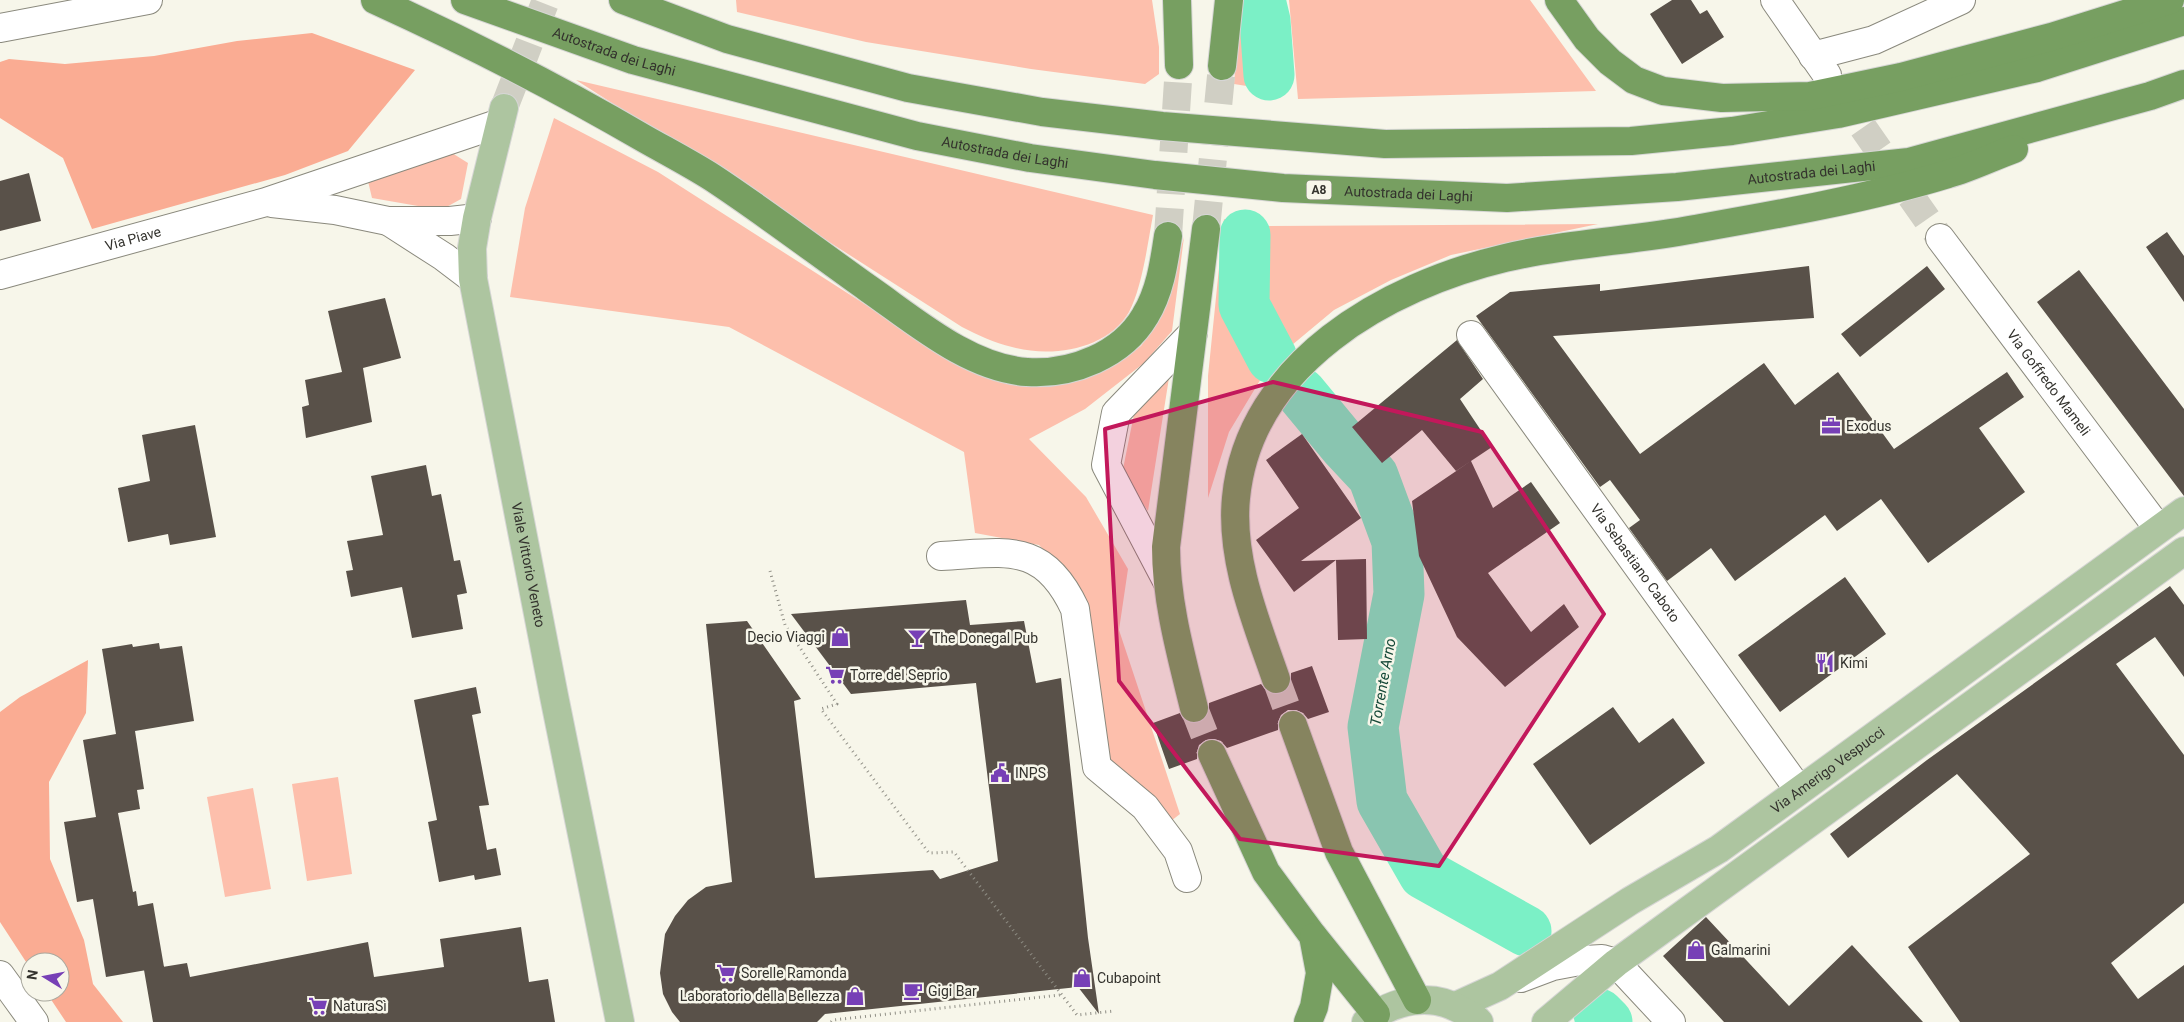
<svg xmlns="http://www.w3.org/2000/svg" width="2184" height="1022" viewBox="0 0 2184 1022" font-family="Roboto,sans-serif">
<rect width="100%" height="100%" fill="#f7f6ea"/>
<path fill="#fdbfac" d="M 736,0 L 1152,0 L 1159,47 L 1159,74 L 1145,84 L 1031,69 L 866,42 L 737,12 Z
M 1241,0 L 1250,0 L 1258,55 L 1253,87 L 1234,84 Z
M 1289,0 L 1530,0 L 1596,91 L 1298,99 Z
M 576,80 L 1153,215 C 1148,242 1142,288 1129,312 C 1107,350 1051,358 1012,347 C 994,343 978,335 962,327 Z
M 554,118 L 658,172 L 960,365 L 1027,387 L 1086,379 L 1141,346 L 1161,316 L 1184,237 L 1172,331 L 1144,363 L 1085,409 L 1029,439 L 1086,497 L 1128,569 L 1119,630 L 1180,814 L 1167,824 L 1105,764 L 1078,585 L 1039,545 L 975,533 L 964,452 L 729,327 L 510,297 L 525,208 Z
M 452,153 L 468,163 L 461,199 L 441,210 L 372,198 L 367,177 Z
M 1224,219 L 1230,222 L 1230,320 L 1262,377 L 1229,432 L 1208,498 L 1208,376 Z
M 1598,224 L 1451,255 L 1391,280 L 1334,310 L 1292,345 C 1288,341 1281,337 1277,332 C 1262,313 1267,250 1268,226 Z
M 1171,365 L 1148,511 L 1122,474 L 1134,414 Z
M 338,777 L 352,874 L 307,881 L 292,784 Z
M 253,788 L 271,889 L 225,897 L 207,797 Z"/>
<path fill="#faac93" d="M 312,33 L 415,70 L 348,151 L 285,175 L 92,229 L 63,158 L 0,118 L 0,62 L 9,59 L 65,64 L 154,56 L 237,41 Z
M 88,660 L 86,713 L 49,782 L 50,859 L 84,940 L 93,984 L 123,1022 L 66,1022 L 46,992 L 60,992 L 60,962 L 30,962 L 30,968 L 0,922 L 0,712 L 20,697 Z"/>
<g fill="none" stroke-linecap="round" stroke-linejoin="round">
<path stroke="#7bf0c6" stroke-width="51" d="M 1260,0 L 1265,21 L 1269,75
M 1245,235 L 1244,305 L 1272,358
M 1301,393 L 1344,445 L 1373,476 L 1397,541 L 1399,594 L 1373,727 L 1382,801 L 1424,874 L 1526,931
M 1599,1014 L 1607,1022"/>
</g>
<path fill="#595149" d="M 1672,0 L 1691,0 L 1700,14 L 1707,10 L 1724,37 L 1682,64 L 1650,14 Z
M 29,173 L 41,221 L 0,231 L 0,181 Z
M 2167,232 L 2184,256 L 2184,302 L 2146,247 Z
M 1809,266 L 1814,318 L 1553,336 L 1640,454 L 1764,363 L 1795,405 L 1838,372 L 1894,449 L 2007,372 L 2024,397 L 1979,428 L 2025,492 L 1928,563 L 1881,499 L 1837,531 L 1825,515 L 1735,581 L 1711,548 L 1667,581 L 1629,528 L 1640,520 L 1610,480 L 1600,487 L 1476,316 L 1510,292 L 1600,284 L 1600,291 Z
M 1927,266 L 1945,289 L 1860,357 L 1841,334 Z
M 2079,270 L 2184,409 L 2184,496 L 2037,302 Z
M 385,298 L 401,358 L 363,368 L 372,422 L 306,438 L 302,407 L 309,405 L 305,380 L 342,372 L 328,311 Z
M 1457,340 L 1483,379 L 1460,399 L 1492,447 L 1456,471 L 1422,430 L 1382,463 L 1352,427 Z
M 195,425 L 216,537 L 170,545 L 168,534 L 128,542 L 118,488 L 150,481 L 142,435 Z
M 1302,434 L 1361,518 L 1301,561 L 1366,559 L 1367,639 L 1338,640 L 1336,560 L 1294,592 L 1256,540 L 1299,508 L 1266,460 Z
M 1471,461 L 1493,508 L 1531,482 L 1560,523 L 1488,573 L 1531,632 L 1564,604 L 1579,627 L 1505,687 L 1457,637 L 1419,556 L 1412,501 Z
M 426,465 L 432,496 L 441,494 L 454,561 L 460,560 L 467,593 L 457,595 L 463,629 L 412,638 L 402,587 L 351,597 L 346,571 L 353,570 L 347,541 L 383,535 L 371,476 Z
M 1845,577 L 1886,634 L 1780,712 L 1738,655 Z
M 2170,586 L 2184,605 L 2184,677 L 2155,637 L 2116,664 L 2184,755 L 2184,903 L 2111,963 L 2138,999 L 2184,965 L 2184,1022 L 1960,1022 L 1908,947 L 2030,854 L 1957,774 L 1848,858 L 1830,834 L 1927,760 Z
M 966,600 L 970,625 L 1024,621 L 1036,683 L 1061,678 L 1088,938 L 1099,1014 L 1078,987 L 825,1014 L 817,1022 L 680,1022 L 672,1012 L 663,994 L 660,973 L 665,934 L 675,916 L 688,900 L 706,887 L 732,882 L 706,624 L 747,621 L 801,699 L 794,701 L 815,878 L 933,870 L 940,879 L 998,861 L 976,683 L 851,694 L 791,614 Z
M 159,643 L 160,649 L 182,646 L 194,721 L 135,731 L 144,789 L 137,790 L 140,809 L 118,813 L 133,892 L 136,891 L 138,906 L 153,903 L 164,967 L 106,977 L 93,899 L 77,902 L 64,822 L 96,817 L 83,740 L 116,734 L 102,649 L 132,644 L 133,647 Z
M 1312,666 L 1329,712 L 1308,719 L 1303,713 L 1296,710 L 1288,710 L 1281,715 L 1278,722 L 1278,730 L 1227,748 L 1221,741 L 1214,739 L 1206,740 L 1199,745 L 1197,752 L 1197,759 L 1169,769 L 1153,723 L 1180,713 L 1183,719 L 1189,723 L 1198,723 L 1204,720 L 1209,713 L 1209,703 L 1261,684 L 1266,690 L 1273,694 L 1282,694 L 1288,690 L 1291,682 L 1291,673 Z
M 476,687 L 481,713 L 472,715 L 489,805 L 479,806 L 487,850 L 496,848 L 501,875 L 475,880 L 474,875 L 439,882 L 428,822 L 437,820 L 414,700 Z
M 1613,707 L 1639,743 L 1673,718 L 1705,763 L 1590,845 L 1533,764 Z
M 1706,917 L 1789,1006 L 1852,945 L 1923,1022 L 1724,1022 L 1663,956 Z
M 521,927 L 529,982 L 548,979 L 555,1022 L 153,1022 L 144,970 L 187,963 L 190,977 L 368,942 L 374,977 L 444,967 L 440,939 Z"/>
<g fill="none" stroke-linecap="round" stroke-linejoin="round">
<path stroke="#d0cfc4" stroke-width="28" stroke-dasharray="28 14" stroke-linecap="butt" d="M 1839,93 L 1940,238"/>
<path stroke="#d0cfc4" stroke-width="28" stroke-dasharray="28 14" stroke-linecap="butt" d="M 504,108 L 546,0"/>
<path stroke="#d0cfc4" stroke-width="28" stroke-dasharray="28 14" stroke-linecap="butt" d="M 1206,229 L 1222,66
M 1168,236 L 1179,65
M 1276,679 L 1293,725
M 1194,708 L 1212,754"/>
<g stroke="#8a897d" stroke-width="30">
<g id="minor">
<path d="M 1775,0 L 1827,75"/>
<path d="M 0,28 L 148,0"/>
<path d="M 1813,56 L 1874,40 L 1961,0"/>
<path d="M 272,203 L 335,210 L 388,221 L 450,221 L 477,218"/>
<path d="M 388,221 L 444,257 L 473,279"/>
<path id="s1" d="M 1940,238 L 2158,528"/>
<path id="s2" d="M 0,275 L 266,202 L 500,123"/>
<path id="s3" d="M 1471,335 L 1799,790"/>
<path d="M 941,556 C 1005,553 1043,540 1075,609 L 1097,767 L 1145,807 L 1178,851 L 1187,878"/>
<path d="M 1167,581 L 1106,465 L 1116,413 L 1193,333"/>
<path d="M 0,975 L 34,1022"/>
<path d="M 1521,978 L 1553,966 L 1585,960 L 1602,959 L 1616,963 L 1671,1022"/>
</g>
</g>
<g stroke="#d6d6d5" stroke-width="30">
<g id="major">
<path id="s4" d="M 504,108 L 477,218 L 472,248 L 473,279 L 554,696 L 620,1022"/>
<path id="s5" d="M 1456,1006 L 1500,986 L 1630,901 L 1719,849 L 2184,511"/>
<path d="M 1366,1022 C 1394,999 1432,992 1463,1011 C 1469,1014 1475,1017 1479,1022"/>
<path d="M 1546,1022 L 1616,963 L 2184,551"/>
</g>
</g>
<g stroke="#d6d6d5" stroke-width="30">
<g id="highway">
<path d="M 375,0 C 467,42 558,88 645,139 C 668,152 691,164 713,178 C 766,213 817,252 869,289 C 915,321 969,368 1027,372 C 1072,375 1122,355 1145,316 C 1160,292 1164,263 1168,236"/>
<path id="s6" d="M 465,0 L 633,60 L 917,136 L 1030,158 L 1155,175 L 1283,188 L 1507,198 L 1677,187 L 1909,162 L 2150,96 L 2184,84"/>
<path d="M 623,0 L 727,39 L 908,88 L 1042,112 L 1162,126 L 1385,144 L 1631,141 L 1732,131 L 1838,114 L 2037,68 L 2184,21"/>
<path d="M 1177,0 L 1179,65"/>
<path d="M 1559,0 L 1587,39 L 1610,62 L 1634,80 L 1663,91 L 1722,98 L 1810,96 L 1901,77 L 2051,37 L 2170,0"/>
<path d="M 1222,66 L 1229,0"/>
<path d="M 1276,679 C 1256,621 1230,560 1236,498 C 1249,363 1387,286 1505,258 C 1568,243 1632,241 1695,229 C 1780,214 1866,199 1948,174 C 1970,168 1992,157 2014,149"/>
<path d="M 1194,708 C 1181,655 1166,602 1166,547 L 1206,229"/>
<path d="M 1293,725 L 1339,852 L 1417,1000"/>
<path d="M 1212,754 L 1266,872 L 1313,936 L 1320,973 L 1314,1007 L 1308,1022"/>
<path d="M 1314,937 L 1376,1014"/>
</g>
</g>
<path stroke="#8f8e85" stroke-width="3" stroke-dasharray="1 4" stroke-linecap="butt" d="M 770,571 L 785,625 L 837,704 L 821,709 L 929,853 L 954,852 L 1077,1015 L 1114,1011
M 831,1022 L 833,1020 L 1060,995"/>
<use href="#minor" stroke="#fff" stroke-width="28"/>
<use href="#major" stroke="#adc5a0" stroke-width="28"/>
<use href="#highway" stroke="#779f61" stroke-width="28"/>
</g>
<path fill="#c2185b" fill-opacity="0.2" stroke="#c2185b" stroke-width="4" stroke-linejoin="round" d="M 1273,382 L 1482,432 L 1604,614 L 1439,866 L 1240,839 L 1119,681 L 1105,429 Z"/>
<defs>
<g id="office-bare" transform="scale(1.5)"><path d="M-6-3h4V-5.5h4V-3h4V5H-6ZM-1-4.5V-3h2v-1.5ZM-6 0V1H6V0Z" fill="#7740b6" stroke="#f7f6ea" stroke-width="2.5" paint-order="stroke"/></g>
<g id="shop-bare" transform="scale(1.5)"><path d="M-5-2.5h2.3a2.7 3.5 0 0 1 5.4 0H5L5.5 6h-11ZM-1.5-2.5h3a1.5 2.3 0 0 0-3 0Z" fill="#7740b6" stroke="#f7f6ea" stroke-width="2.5" paint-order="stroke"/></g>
<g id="bar-bare" transform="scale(1.5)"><path d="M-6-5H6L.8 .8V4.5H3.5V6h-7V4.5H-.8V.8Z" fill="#7740b6" stroke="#f7f6ea" stroke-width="2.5" paint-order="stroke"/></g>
<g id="restaurant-bare" transform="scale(1.5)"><path d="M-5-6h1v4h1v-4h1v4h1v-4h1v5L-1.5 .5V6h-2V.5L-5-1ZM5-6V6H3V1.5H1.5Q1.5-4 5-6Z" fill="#7740b6" stroke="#f7f6ea" stroke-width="2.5" paint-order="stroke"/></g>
<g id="supermarket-bare" transform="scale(1.5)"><path d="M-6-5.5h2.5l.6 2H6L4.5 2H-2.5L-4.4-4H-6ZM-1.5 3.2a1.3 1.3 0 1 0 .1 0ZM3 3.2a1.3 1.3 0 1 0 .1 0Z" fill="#7740b6" stroke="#f7f6ea" stroke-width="2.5" paint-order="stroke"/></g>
<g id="civic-bare" transform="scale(1.5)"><path d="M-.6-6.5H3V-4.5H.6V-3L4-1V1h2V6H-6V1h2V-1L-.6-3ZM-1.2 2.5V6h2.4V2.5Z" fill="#7740b6" stroke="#f7f6ea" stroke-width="2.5" paint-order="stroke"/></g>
<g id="cafe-bare" transform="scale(1.5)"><path d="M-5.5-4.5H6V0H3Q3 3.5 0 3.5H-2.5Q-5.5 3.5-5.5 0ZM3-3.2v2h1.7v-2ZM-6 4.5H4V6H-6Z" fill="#7740b6" stroke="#f7f6ea" stroke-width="2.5" paint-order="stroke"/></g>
</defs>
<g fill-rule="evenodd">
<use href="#office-bare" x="1831" y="426"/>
<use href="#shop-bare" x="840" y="637"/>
<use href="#bar-bare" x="917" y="638"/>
<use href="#restaurant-bare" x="1825" y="663"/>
<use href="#supermarket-bare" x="835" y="675"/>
<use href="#civic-bare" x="1000" y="773"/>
<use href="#shop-bare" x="1696" y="950"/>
<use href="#supermarket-bare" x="726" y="973"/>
<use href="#shop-bare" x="1082" y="978"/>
<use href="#cafe-bare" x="913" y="991"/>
<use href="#shop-bare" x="855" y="996"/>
<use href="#supermarket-bare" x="318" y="1006"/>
</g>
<g text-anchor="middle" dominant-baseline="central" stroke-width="5" stroke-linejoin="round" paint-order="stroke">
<rect fill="#f7f6ea" stroke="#6e6d66" stroke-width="1" x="1306.5" y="180.5" width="25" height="19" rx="4"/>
<g font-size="12" font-weight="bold" fill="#33322d">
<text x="1319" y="190">A8</text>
</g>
<g font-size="14" fill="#33322d" stroke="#f7f6ea">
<text stroke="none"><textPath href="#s6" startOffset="158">Autostrada dei Laghi</textPath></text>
<text stroke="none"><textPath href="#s6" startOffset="562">Autostrada dei Laghi</textPath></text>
<text stroke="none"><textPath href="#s6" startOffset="1372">Autostrada dei Laghi</textPath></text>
<text stroke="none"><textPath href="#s6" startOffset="968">Autostrada dei Laghi</textPath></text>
<text stroke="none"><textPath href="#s2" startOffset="138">Via Piave</textPath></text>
<text stroke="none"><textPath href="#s1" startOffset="181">Via Goffredo Mameli</textPath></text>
<text stroke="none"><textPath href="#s3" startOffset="281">Via Sebastiano Caboto</textPath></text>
<text stroke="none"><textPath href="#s4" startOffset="466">Viale Vittorio Veneto</textPath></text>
<text stroke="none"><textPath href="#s5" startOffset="441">Via Amerigo Vespucci</textPath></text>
</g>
<g font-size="14" fill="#33322d" stroke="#f7f6ea" text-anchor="start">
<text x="1846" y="426">Exodus</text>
<text x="825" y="637" text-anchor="end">Decio Viaggi</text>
<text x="932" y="638">The Donegal Pub</text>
<text x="1840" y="663">Kimi</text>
<text x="850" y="675">Torre del Seprio</text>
<text x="1015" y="773">INPS</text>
<text x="1711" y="950">Galmarini</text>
<text x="741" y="973">Sorelle Ramonda</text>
<text x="1097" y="978">Cubapoint</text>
<text x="928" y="991">Gigi Bar</text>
<text x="840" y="996" text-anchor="end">Laboratorio della Bellezza</text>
<text x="333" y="1006">NaturaSì</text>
</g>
<g font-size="15" font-style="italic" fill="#154837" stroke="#f7f6ea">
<text transform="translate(1383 682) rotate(-80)">Torrente Arno</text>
</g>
</g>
<g transform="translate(45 977) rotate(280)"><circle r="24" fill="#f7f6ea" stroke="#a9a89e"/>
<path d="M0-4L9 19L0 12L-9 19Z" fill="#7740b6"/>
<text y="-8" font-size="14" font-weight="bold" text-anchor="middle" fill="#33322d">N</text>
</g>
</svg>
